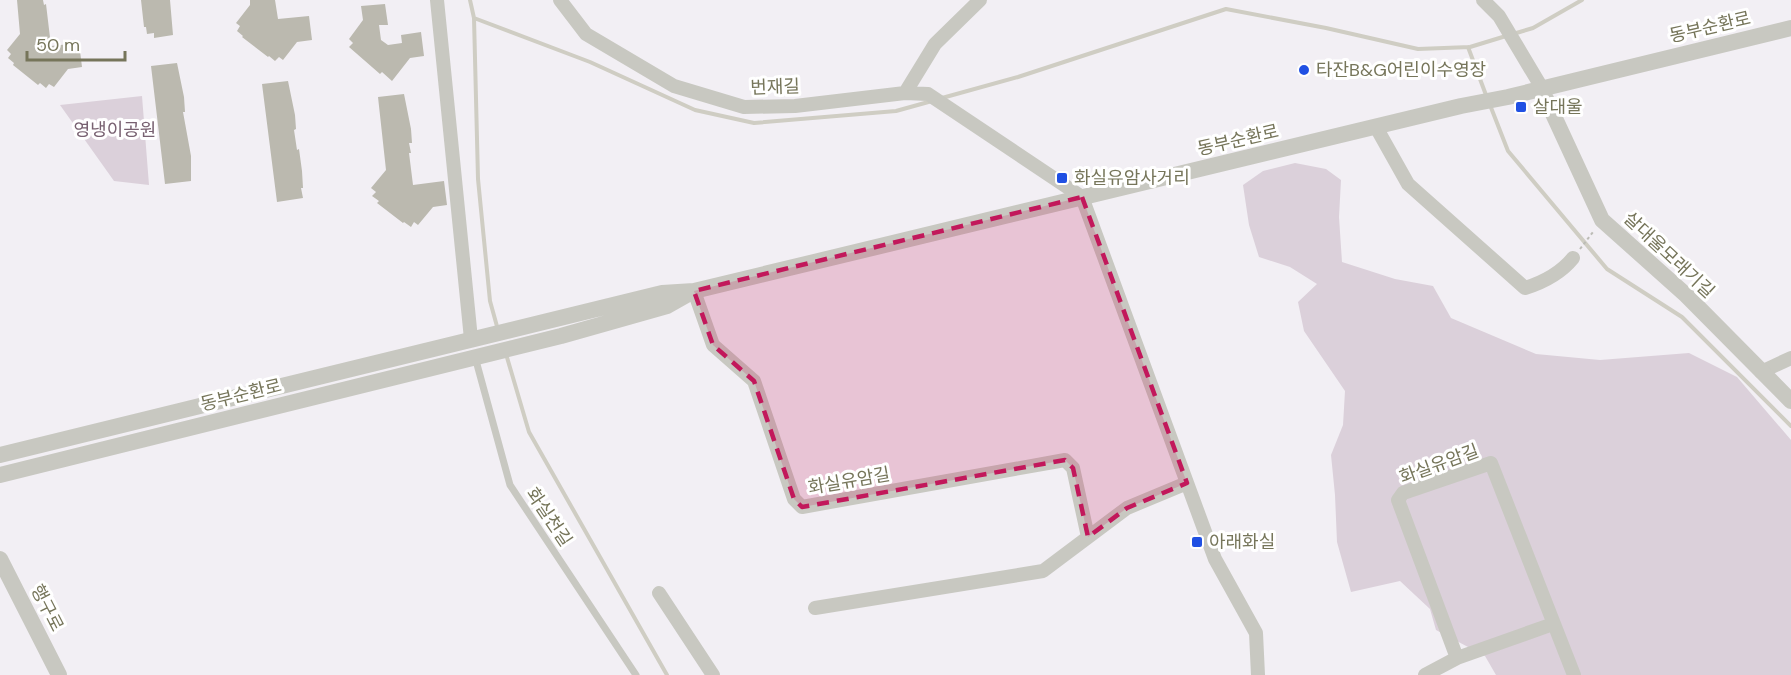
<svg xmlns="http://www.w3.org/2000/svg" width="1791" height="675" viewBox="0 0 1791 675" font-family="'DM Sans','Noto Sans KR',sans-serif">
<rect width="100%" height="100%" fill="#f2eff4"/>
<path fill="#dbd0da" d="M 142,96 L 149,185 L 114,181 L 60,105 Z
M 1295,163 L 1326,169 L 1341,180 L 1339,217 L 1342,262 L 1395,279 L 1433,286 L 1451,318 L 1536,354 L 1600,360 L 1689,353 L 1737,377 L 1791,440 L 1791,675 L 1496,675 L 1485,656 L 1436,630 L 1430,609 L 1400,581 L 1351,592 L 1337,542 L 1335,495 L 1331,455 L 1343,425 L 1345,391 L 1304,331 L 1298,302 L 1317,284 L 1290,267 L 1259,257 L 1249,225 L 1243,185 L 1263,171 Z"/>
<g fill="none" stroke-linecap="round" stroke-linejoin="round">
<path stroke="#cfcdc3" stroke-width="4" d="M 470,0 L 474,18 L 478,179 L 490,301 L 498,330
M 474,18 L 590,62 L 695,110 L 754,123 L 896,111 L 932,101
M 1513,34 L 1533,28 L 1582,0
M 1468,47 L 1486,95
M 942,98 L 1018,77 L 1226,9 L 1326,28 L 1418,49 L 1470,47 L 1506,36
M 1490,105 L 1508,151 L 1607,269 L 1682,317 L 1791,426
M 506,354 L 529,432 L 667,675"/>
</g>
<path fill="#bbb9af" d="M 17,0 L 43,0 L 44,5 L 46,4 L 51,46 L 79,43 L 82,67 L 68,69 L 54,87 L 49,84 L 46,88 L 40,83 L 38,85 L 13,65 L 14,63 L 8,58 L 11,54 L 7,50 L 20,34 Z
M 141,0 L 170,0 L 173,35 L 154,38 L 154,33 L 147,34 L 146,27 L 144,27 Z
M 250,0 L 275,0 L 278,19 L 309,16 L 312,40 L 297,42 L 283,60 L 279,57 L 275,61 L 269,56 L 268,57 L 242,37 L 243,36 L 237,31 L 240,26 L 236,23 L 250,5 Z
M 385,4 L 388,25 L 379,25 L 381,40 L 388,45 L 402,43 L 401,35 L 421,32 L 424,56 L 410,58 L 392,81 L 382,72 L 380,74 L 349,47 L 353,43 L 349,39 L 363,20 L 361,6 Z
M 177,63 L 184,97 L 185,112 L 183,112 L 191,156 L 191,181 L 165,184 L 151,66 Z
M 288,81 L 295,115 L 296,129 L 294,130 L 297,150 L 299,149 L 302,171 L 303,188 L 301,188 L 303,198 L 277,202 L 262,84 Z
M 404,94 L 411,129 L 412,143 L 409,143 L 411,153 L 409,153 L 413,185 L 444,181 L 447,205 L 433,207 L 418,225 L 414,222 L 411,227 L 404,222 L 403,223 L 377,203 L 379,201 L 372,196 L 376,192 L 371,188 L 386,170 L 378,97 Z"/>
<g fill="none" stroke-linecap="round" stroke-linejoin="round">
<path stroke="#bcbcb6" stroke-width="2" stroke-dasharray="3 3" stroke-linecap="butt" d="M 1580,249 L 1593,232"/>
<path stroke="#c8c8c1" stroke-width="7" d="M 475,357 L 510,485 L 636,675"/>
<path stroke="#c8c8c1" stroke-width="14" d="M 437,0 L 471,339
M 560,0 L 586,34 L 674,86 L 744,107 L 795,106 L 905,93 L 928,94 L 1082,197 L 1215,559 L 1256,633 L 1258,675
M 1483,0 L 1499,16 L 1539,83
M 905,93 L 935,44 L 980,0
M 1376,127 L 1408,184 L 1525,288 C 1544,282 1560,274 1573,258
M 694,291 L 713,345 L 754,381 L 794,499 L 802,507 L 1065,460 L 1073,468 L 1088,537
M 1761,372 L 1791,358
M 659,593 L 713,675
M 815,608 L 1043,571 L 1127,508 L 1187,483
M 1457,658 L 1398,500 L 1403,493 L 1491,463 L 1574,675
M 1425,675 L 1457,658 L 1553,624"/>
<path stroke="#c8c8c1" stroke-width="16" d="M 1541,88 L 1602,220 L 1686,295 L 1791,401
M 0,455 L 662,293 L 694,291 L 1461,106 L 1508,97 L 1791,28
M 0,475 L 561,336 L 667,306 L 690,293
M 0,559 L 59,675"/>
</g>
<path fill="#c2185b" fill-opacity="0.2" stroke="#c2185b" stroke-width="4.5" stroke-dasharray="12 8" stroke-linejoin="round" d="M 1082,197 L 1187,483 L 1127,508 L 1088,537 L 1073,468 L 1065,460 L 802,507 L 794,499 L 754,381 L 713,345 L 694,291 Z"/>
<g fill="#2050e3" stroke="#fff" stroke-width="2">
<circle cx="1304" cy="70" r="6"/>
<rect x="1515" y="101" width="12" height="12" rx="3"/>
<rect x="1056" y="172" width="12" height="12" rx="3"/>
<rect x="1191" y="536" width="12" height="12" rx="3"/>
</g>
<g text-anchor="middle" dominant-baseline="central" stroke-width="6" stroke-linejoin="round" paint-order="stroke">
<g font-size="18" fill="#76755a" stroke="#fff">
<text transform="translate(1710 27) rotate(-13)">동부순환로</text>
<text transform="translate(775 87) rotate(-2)">번재길</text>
<text transform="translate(1238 140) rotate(-13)">동부순환로</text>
<text transform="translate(1669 255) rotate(43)">살대울모래기길</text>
<text transform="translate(241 395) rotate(-14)">동부순환로</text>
<text transform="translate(1439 464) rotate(-20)">화실유암길</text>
<text transform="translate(849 481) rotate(-10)">화실유암길</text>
<text transform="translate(549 517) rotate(56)">화실천길</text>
<text transform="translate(47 608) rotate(63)">행구로</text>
</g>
<g font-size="18" fill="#76755a" stroke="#fff" text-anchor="start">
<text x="1316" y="70">타잔B&amp;G어린이수영장</text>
<text x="1533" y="107">살대울</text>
<text x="1074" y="178">화실유암사거리</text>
<text x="1209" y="542">아래화실</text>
</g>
<g font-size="18" fill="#786171" stroke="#fff">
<text x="115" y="130">영냉이공원</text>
</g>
</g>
<path d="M27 51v9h98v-9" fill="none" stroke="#76755a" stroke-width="3"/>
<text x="36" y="51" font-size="18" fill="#76755a" stroke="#ffffff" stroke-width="4.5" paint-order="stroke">50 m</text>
</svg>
